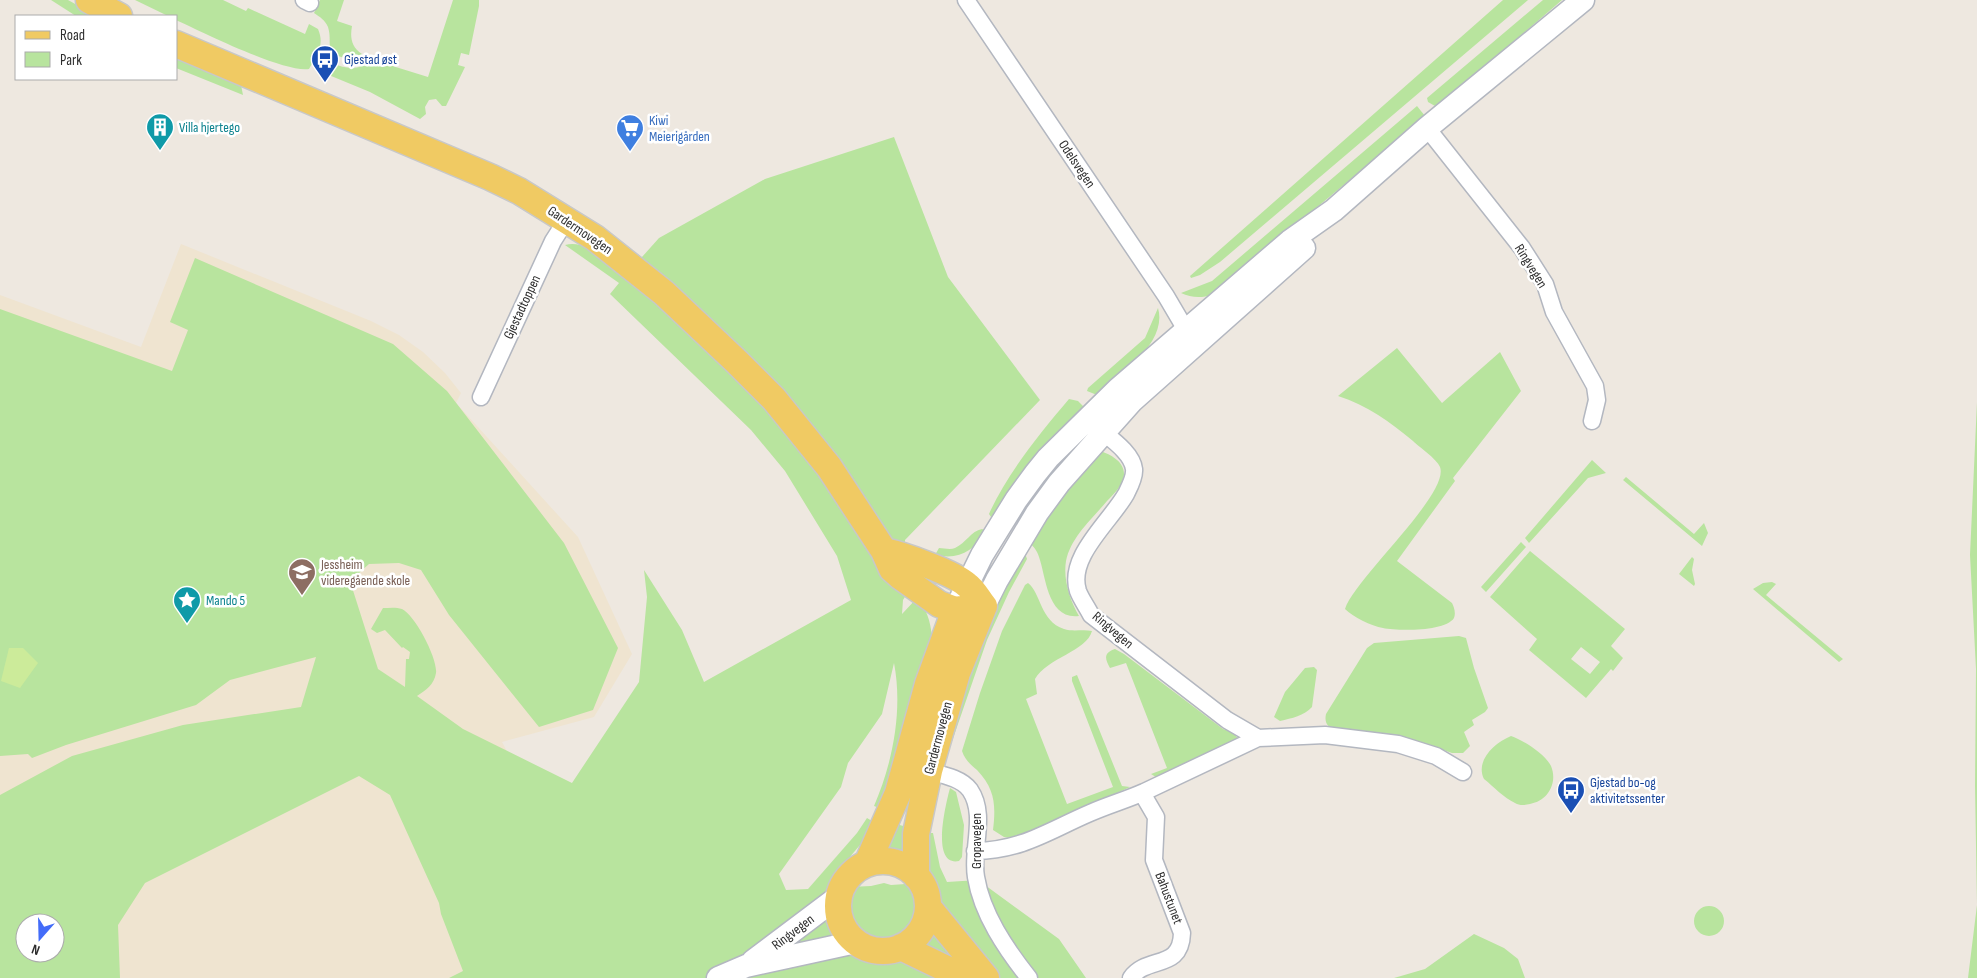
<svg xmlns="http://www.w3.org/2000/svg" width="1977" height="978" viewBox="0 0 1977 978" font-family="'Sofia Sans Condensed',sans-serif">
<rect width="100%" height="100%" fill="#eee8e0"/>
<path fill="#efe4d0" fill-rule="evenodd" d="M 181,244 L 371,321 L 399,335 L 423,352 L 445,373 L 461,393 L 456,403 L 578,537 L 632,654 L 594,717 L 502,742 L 625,974 L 612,978 L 0,978 L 0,295 L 141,347 ZM 25,923 L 55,923 L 55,953 L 25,953 Z"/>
<path fill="#b8e49e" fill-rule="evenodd" d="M 51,0 L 68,0 L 97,16 L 76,16 Z
M 135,0 L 223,0 L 246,11 L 248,8 L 305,34 L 309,24 L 318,29 C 325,45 317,55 309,69 C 284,73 202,32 176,20 L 176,16 L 168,16 Z
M 320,0 L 344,0 L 337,21 L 352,26 C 350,37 351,47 362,54 L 359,58 C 353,60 350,60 344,58 C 323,52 333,43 328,27 C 325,20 320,17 314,13 Z
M 453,0 L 479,0 L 479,6 L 469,55 L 461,53 L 458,65 L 465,67 L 446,106 L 442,106 L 436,99 L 429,100 L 425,107 L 426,114 L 420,119 L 370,92 L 319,71 L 321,62 L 326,61 C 342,67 358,74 370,59 L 428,77 Z
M 1503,0 L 1528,0 L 1220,262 L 1200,275 L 1191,278 L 1190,276 Z
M 1543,0 L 1562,0 L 1440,105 L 1435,106 L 1428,102 L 1427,98 Z
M 176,56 L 241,85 L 243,95 L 176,68 Z
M 1417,106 L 1425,116 L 1413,127 L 1212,295 C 1202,298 1191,298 1181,293 L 1212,281 Z
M 894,137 L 948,277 L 1040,400 L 905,540 L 903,589 L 908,592 L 903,600 L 902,614 L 917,598 C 927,610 930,620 932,636 L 882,809 L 874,806 C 893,762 903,710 894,663 L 882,714 L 848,763 L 841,787 L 779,874 L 786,890 L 808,889 L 857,833 L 867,818 L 877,824 C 861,846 841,864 828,888 L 871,886 L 884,883 L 891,885 L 934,882 L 929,867 L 924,833 L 933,833 L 940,867 L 947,882 L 978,880 L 1059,939 L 1086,978 L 449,978 L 463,971 L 441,914 L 439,903 L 390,795 L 359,776 L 145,883 L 118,925 L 120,978 L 0,978 L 0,795 L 72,756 L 183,725 L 301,707 L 316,657 L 230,680 L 196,705 L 66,745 L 32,758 L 28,754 L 0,756 L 0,309 L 172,371 L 188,330 L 170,322 L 195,258 L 393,344 L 447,391 L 564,543 L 618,648 L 593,710 L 539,727 L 449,615 L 421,570 L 399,563 L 369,564 L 350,581 L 378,669 L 405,687 L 406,659 L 409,659 L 410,652 L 403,647 L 402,648 L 385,630 L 377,633 L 371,629 L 383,608 C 389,608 396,607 402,609 C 415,615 438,659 436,673 C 434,685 426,690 417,696 L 463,729 L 572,783 L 639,682 L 647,597 L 644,570 L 682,630 L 704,682 L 851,600 L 837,556 L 785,471 L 751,430 L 610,294 L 619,283 L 565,245 C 588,239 609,263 625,276 L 659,238 L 765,179 ZM 25,923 L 55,923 L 55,953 L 25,953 Z
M 1158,308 C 1168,343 1120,375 1097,395 L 1087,391 L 1088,388 L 1145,338 Z
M 1397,348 L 1442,403 L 1500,352 L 1521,391 L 1453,478 L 1455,481 L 1397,561 L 1452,603 C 1454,607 1456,613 1454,618 C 1445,632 1397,631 1383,628 C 1371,626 1353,617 1345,609 C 1355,578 1450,494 1440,467 C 1437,459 1419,447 1413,441 C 1390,422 1367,405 1338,396 Z
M 1069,399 L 1078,401 L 1085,408 L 993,520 L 989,514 C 1006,475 1041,432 1069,399 Z
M 1977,402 L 1977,978 L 1968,978 L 1977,905 L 1975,786 L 1976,669 L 1970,555 Z
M 1103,452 C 1114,456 1128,465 1123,480 C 1120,488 1113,495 1107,501 C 1092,519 1071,537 1066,561 C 1063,580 1070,600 1079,616 C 1047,620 1046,576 1039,557 C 1037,550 1033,546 1028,541 L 1058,493 L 1098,453 Z
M 1592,460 L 1606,473 L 1588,478 L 1529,543 L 1525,538 Z
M 1626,477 L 1694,534 L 1704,523 L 1708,533 L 1702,546 L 1623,480 Z
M 982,529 L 986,531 C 973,552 959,560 935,555 L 939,548 C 944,548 950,550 955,548 C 966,543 971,531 982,529 Z
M 1521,542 L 1526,547 L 1486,592 L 1481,587 Z
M 1530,551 L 1625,629 L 1611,646 L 1623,658 L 1613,671 L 1611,669 L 1586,698 L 1529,650 L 1537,639 L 1490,597 ZM 1581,647 L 1600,662 L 1590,674 L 1571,659 Z
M 1025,553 L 1027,559 L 1009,592 L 987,640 L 949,750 L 945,746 L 992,609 Z
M 1692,557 L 1694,559 L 1692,570 L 1695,584 L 1694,586 L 1679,574 Z
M 1772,582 L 1776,584 L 1766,595 L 1843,659 L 1839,662 L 1753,589 L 1763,583 Z
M 1028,583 C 1041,593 1040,621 1064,629 C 1073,632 1083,629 1092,631 C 1087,651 1047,658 1035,679 L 1037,694 L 1026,699 L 1067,804 L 1113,787 L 1072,681 L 1072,677 L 1077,675 L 1122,786 L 1130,787 L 1036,830 L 1010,838 L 1004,837 L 993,830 C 996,805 995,789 977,770 C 970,764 965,760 962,751 L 980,693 L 1002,631 L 1025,585 Z
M 1459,636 L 1466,638 L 1474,668 L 1488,708 L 1485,712 L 1472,720 L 1474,725 L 1464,732 L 1470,746 L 1463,753 L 1452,753 L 1426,744 L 1394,735 L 1336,730 C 1328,728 1324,723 1326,714 L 1367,648 L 1374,643 Z
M 1115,649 L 1124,654 L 1223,729 L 1234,733 L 1240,742 L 1159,779 L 1151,774 L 1167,768 L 1126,663 L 1110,668 C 1105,659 1103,653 1115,649 Z
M 1314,667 L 1317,670 L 1312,707 C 1304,716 1292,718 1280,721 L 1274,717 L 1285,692 L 1305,668 Z
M 1511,736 C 1523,740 1545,754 1551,766 C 1558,783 1548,801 1530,804 C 1525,805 1520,806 1515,803 C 1504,798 1494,787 1484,779 C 1475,761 1494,743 1511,736 Z
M 950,788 L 956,792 L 964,825 L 962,857 L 959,861 C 930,867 946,803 950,788 Z
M 896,824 L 907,827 L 905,853 L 886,849 Z
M1694 921a15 15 0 1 1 30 0a15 15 0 1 1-30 0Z
M 1474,934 L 1504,948 L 1518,959 L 1525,978 L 1394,978 L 1425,969 Z"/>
<path fill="#cceb9a" d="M 9,648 L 23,648 L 38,663 L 20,688 L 1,681 Z"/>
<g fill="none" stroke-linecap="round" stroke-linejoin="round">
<g stroke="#b3b7c0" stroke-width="19">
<path id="minor" d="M 304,0 L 310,3
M 966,0 L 1166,296 L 1186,330
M 1427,128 L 1522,248 L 1545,284 L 1554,312 L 1595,386 L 1597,400 L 1592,421
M 481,397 L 553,241 L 567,219
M 1096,426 C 1108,437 1132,452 1134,469 C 1135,477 1129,488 1126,494 C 1110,522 1067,557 1078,591 C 1081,599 1087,607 1091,615 L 1227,720 L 1258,738 L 1325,735 L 1398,744 L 1436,756 L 1463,772
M 921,769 C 936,774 960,776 970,790 C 987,815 971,849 976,877 C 982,914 1006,949 1029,978
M 975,851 C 1023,850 1048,831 1090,813 C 1108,805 1126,800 1144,792 C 1182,774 1220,756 1258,738
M 1131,978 C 1147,955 1181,971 1182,933 L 1154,860 L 1156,817 L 1142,793"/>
</g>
<g stroke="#b3b7c0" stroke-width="25">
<path id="secondary" d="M 960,600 L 982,555 L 1016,500 L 1035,474 L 1048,458 L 1118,389 L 1290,241 L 1334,210 L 1427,128 L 1583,0
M 984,606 L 997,580 L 1037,513 L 1059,483 L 1132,401 L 1304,248
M 753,961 L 838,897
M 718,978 L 746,966 L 856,942"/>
</g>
<g stroke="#c8c8c8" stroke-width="29">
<path id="primary" d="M 89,0 L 119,16
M 176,44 L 490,177 L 519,191 L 595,238 L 664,293 L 737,362 L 774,399 L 829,467 L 884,551 L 892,569 L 901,577 L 939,604 L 955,610 L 984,606
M 884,551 C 903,555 954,573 967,585 C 974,590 979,600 984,606
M838 906a45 45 0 1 1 90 0a45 45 0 1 1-90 0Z
M 867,864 L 898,793 L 928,684 L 955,610
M 916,876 L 916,834 L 929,771 L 957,673 L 984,606
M 928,907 L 986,978
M 901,947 L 965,978"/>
</g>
<use href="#minor" stroke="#fff" stroke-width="16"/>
<use href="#secondary" stroke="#fff" stroke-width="22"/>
<use href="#primary" stroke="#f0ca63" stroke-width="26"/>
</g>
<defs>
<g id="bus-pin" transform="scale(1.4375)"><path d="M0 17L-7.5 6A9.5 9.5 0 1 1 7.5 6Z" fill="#1a4fb4" stroke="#fff"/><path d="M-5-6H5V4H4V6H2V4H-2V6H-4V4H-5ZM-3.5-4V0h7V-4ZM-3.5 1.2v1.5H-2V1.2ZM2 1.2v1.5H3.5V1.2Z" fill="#fff"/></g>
<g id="building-pin" transform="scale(1.4375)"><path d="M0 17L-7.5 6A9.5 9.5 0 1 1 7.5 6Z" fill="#0f9aa8" stroke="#fff"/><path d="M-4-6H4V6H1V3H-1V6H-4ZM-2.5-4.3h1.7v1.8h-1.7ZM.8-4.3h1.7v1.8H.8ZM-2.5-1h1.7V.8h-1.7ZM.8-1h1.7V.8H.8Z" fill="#fff"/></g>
<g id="supermarket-pin" transform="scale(1.4375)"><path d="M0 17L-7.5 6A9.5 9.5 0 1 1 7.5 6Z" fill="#3f7fe0" stroke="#fff"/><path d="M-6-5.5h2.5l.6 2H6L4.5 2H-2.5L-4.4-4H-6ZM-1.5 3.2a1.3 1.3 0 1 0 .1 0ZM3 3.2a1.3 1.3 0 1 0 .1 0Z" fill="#fff"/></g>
<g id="school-pin" transform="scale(1.4375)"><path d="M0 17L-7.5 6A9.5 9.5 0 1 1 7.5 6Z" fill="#8d6e63" stroke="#fff"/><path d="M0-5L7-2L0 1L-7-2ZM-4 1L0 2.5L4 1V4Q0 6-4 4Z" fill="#fff"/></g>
<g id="sight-pin" transform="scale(1.4375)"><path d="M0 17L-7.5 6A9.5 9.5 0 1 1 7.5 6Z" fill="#0f9aa8" stroke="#fff"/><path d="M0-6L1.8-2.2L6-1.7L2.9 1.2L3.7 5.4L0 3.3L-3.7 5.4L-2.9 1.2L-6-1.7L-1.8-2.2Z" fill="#fff"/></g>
</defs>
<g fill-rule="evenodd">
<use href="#bus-pin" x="325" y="59"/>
<use href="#building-pin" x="160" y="127"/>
<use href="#supermarket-pin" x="630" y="128"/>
<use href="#school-pin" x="302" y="572"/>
<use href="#sight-pin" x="187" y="600"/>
<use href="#bus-pin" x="1571" y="790"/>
</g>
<g text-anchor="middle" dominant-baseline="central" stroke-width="5" stroke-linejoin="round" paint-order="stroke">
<g font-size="14" fill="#164399" stroke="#fff" text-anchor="start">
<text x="344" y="59">Gjestad øst</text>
<text x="1590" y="782">Gjestad bo-og<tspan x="1590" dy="16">aktivitetssenter</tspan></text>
</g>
<g font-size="14" fill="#366cbe" stroke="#fff" text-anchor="start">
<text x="649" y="120">Kiwi<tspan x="649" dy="16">Meierigården</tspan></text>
</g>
<g font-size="14" fill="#0d838f" stroke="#fff" text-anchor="start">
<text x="179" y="127">Villa hjertego</text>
<text x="206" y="600">Mando 5</text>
</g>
<g font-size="14" fill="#2d2d2d" stroke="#fff">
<text transform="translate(1077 164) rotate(56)">Odelsvegen</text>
<text transform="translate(580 230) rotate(34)">Gardermovegen</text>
<text transform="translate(1531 266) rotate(58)">Ringvegen</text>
<text transform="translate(522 307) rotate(-65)">Gjestadtoppen</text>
<text transform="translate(1113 630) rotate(40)">Ringvegen</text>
<text transform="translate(938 738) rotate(-75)">Gardermovegen</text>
<text transform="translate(976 841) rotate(-90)">Gropavegen</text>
<text transform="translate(1169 898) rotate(69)">Bahustunet</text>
<text transform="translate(793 932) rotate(-37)">Ringvegen</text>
</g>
<g font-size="14" fill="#785e54" stroke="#fff" text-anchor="start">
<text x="321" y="564">Jessheim<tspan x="321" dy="16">videregående skole</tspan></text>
</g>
</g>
<rect x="15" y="15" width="162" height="65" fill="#ffffff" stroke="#ababab"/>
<rect x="25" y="31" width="25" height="8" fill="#f0ca63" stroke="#ababab"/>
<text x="60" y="40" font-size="15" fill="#2d2d2d">Road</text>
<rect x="25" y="52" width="25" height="15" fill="#b8e49e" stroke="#ababab"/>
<text x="60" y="65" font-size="15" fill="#2d2d2d">Park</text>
<g transform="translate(40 938) rotate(200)"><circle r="24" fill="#ffffff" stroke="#ababab"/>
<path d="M0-4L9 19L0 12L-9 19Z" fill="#436cf9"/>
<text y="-8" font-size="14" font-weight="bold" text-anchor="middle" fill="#2d2d2d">N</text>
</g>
</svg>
